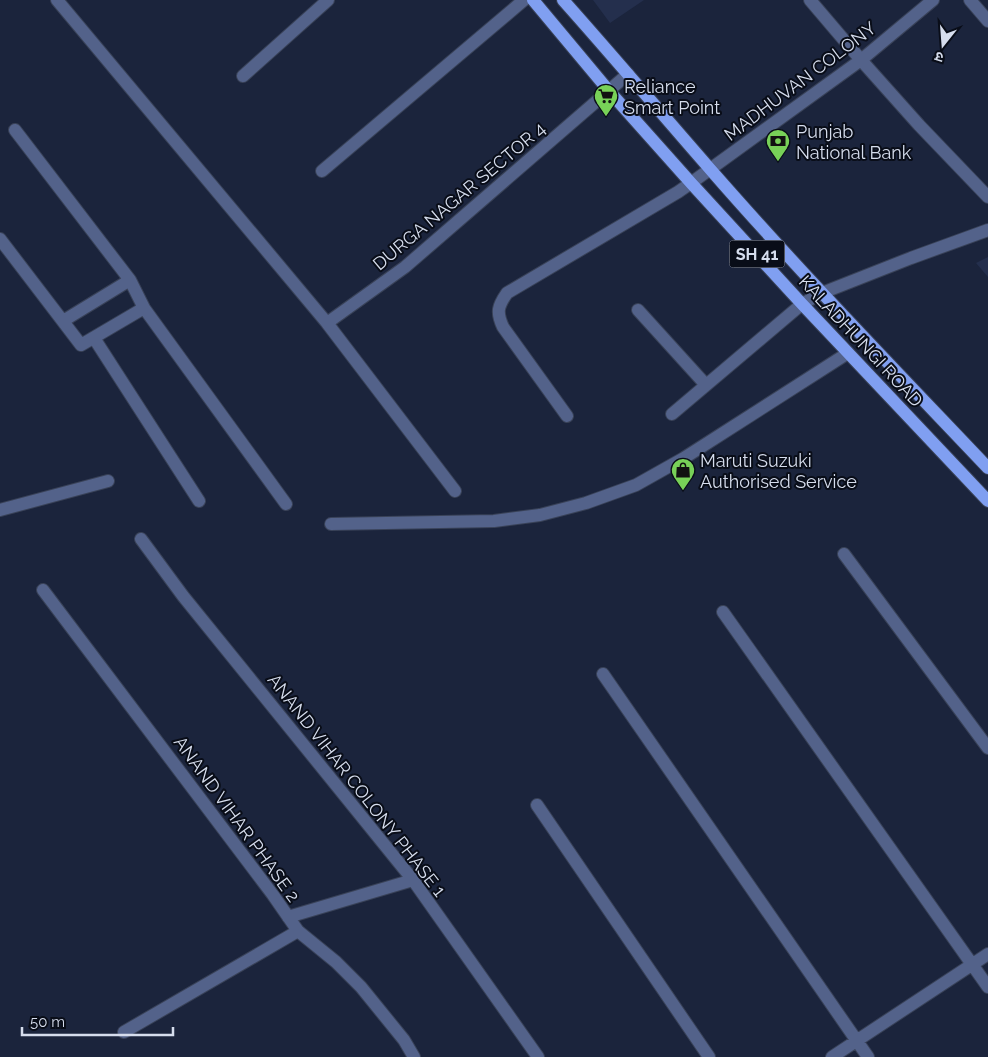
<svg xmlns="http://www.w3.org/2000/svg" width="988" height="1057" viewBox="0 0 988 1057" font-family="Raleway,'Noto Sans Devanagari',sans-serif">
<rect width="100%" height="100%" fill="#1b243c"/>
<path fill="#242f4d" d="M 593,0 L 644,0 L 610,23 Z
M 988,257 L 988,277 L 976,263 Z"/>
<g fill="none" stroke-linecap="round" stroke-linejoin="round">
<g stroke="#394258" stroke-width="14">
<path id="minor" d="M 57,0 L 327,323 L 455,491
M 810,0 L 861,60 L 919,125 L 988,197
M 970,0 L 988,21
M 243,76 L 328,0
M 15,130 L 130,280 L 144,308 L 286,504
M 322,171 L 524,0
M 0,239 L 81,345 L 144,308
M 638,310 L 706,385
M 63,321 L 130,280
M 327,323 L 405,267 L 628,74
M 94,338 L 199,501
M 672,414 L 802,304 L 822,293 L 911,258 L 988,230
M 567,416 L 503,327 C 496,312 498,306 507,293 L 678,192 L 691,183 L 861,60 L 933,0
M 0,510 L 108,481
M 331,524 L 494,521 L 540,515 L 586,503 L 636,485 L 684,458 L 848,353
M 141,539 L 183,596 L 413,880 L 538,1057
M 844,554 L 988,748
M 43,590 L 273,895 L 298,931 L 336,962 L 361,987 L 404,1040 L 414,1057
M 723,612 L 988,987
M 603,674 L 868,1057
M 537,805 L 709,1057
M 288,917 L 413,880
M 124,1032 L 298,931
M 832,1057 L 988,954"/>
</g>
<g stroke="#394258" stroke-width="14">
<path id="major" d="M 533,0 L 609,91 L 691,183 L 802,304 L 988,501
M 563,0 C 613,56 661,113 710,169 C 799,271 894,369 988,468"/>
</g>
<use href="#minor" stroke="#53628a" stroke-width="12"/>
<use href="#major" stroke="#809ff1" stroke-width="12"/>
</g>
<defs>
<g id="supermarket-pin" transform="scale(1.25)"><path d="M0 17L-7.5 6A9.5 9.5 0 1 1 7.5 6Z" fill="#78d158" stroke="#090d18"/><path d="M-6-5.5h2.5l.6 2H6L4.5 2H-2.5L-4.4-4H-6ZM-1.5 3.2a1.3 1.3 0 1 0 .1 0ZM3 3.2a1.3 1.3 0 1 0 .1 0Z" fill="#111"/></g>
<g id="bank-pin" transform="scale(1.25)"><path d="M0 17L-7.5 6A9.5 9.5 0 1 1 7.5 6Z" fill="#78d158" stroke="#090d18"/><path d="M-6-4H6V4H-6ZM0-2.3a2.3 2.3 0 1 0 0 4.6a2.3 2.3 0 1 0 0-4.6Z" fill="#111"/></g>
<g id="shop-pin" transform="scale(1.25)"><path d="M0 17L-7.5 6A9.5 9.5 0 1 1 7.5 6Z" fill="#78d158" stroke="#090d18"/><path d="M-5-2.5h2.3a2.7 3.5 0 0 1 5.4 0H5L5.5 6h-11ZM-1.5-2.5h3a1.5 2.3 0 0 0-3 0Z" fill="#111"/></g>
</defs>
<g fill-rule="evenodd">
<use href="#supermarket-pin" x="606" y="96"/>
<use href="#bank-pin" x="778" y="141"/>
<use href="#shop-pin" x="683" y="470"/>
</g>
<g text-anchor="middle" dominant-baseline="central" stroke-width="4" stroke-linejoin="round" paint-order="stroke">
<rect fill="#090d18" stroke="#989fad" stroke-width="1" x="729.5" y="240.5" width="55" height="27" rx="4"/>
<g font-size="16" font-weight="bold" fill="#d6dded">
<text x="757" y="254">SH 41</text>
</g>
<g font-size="18" fill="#d6dded" stroke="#090d18">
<text transform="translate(800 81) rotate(-37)">MADHUVAN COLONY</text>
<text transform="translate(459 196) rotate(-40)">DURGA NAGAR SECTOR 4</text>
<text transform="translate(861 341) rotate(47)">KALADHUNGI ROAD</text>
<text transform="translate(357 785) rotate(52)">ANAND VIHAR COLONY PHASE 1</text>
<text transform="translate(237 819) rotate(54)">ANAND VIHAR PHASE 2</text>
</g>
<g font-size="18" fill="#d6dded" stroke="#090d18" text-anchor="start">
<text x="624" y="86">Reliance<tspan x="624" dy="21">Smart Point</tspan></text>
<text x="796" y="131">Punjab<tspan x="796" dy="21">National Bank</tspan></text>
<text x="700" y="460">Maruti Suzuki<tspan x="700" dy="21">Authorised Service</tspan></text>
</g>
</g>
<g transform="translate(943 45) rotate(197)" stroke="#090d18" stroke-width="4" paint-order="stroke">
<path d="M0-4L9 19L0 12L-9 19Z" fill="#d6dded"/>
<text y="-8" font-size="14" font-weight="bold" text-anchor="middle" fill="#d6dded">उ</text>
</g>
<path d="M22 1027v8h151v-8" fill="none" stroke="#d6dded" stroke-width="2.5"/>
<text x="30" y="1027" font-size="15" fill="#d6dded" stroke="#090d18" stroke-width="4" paint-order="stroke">50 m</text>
</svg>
